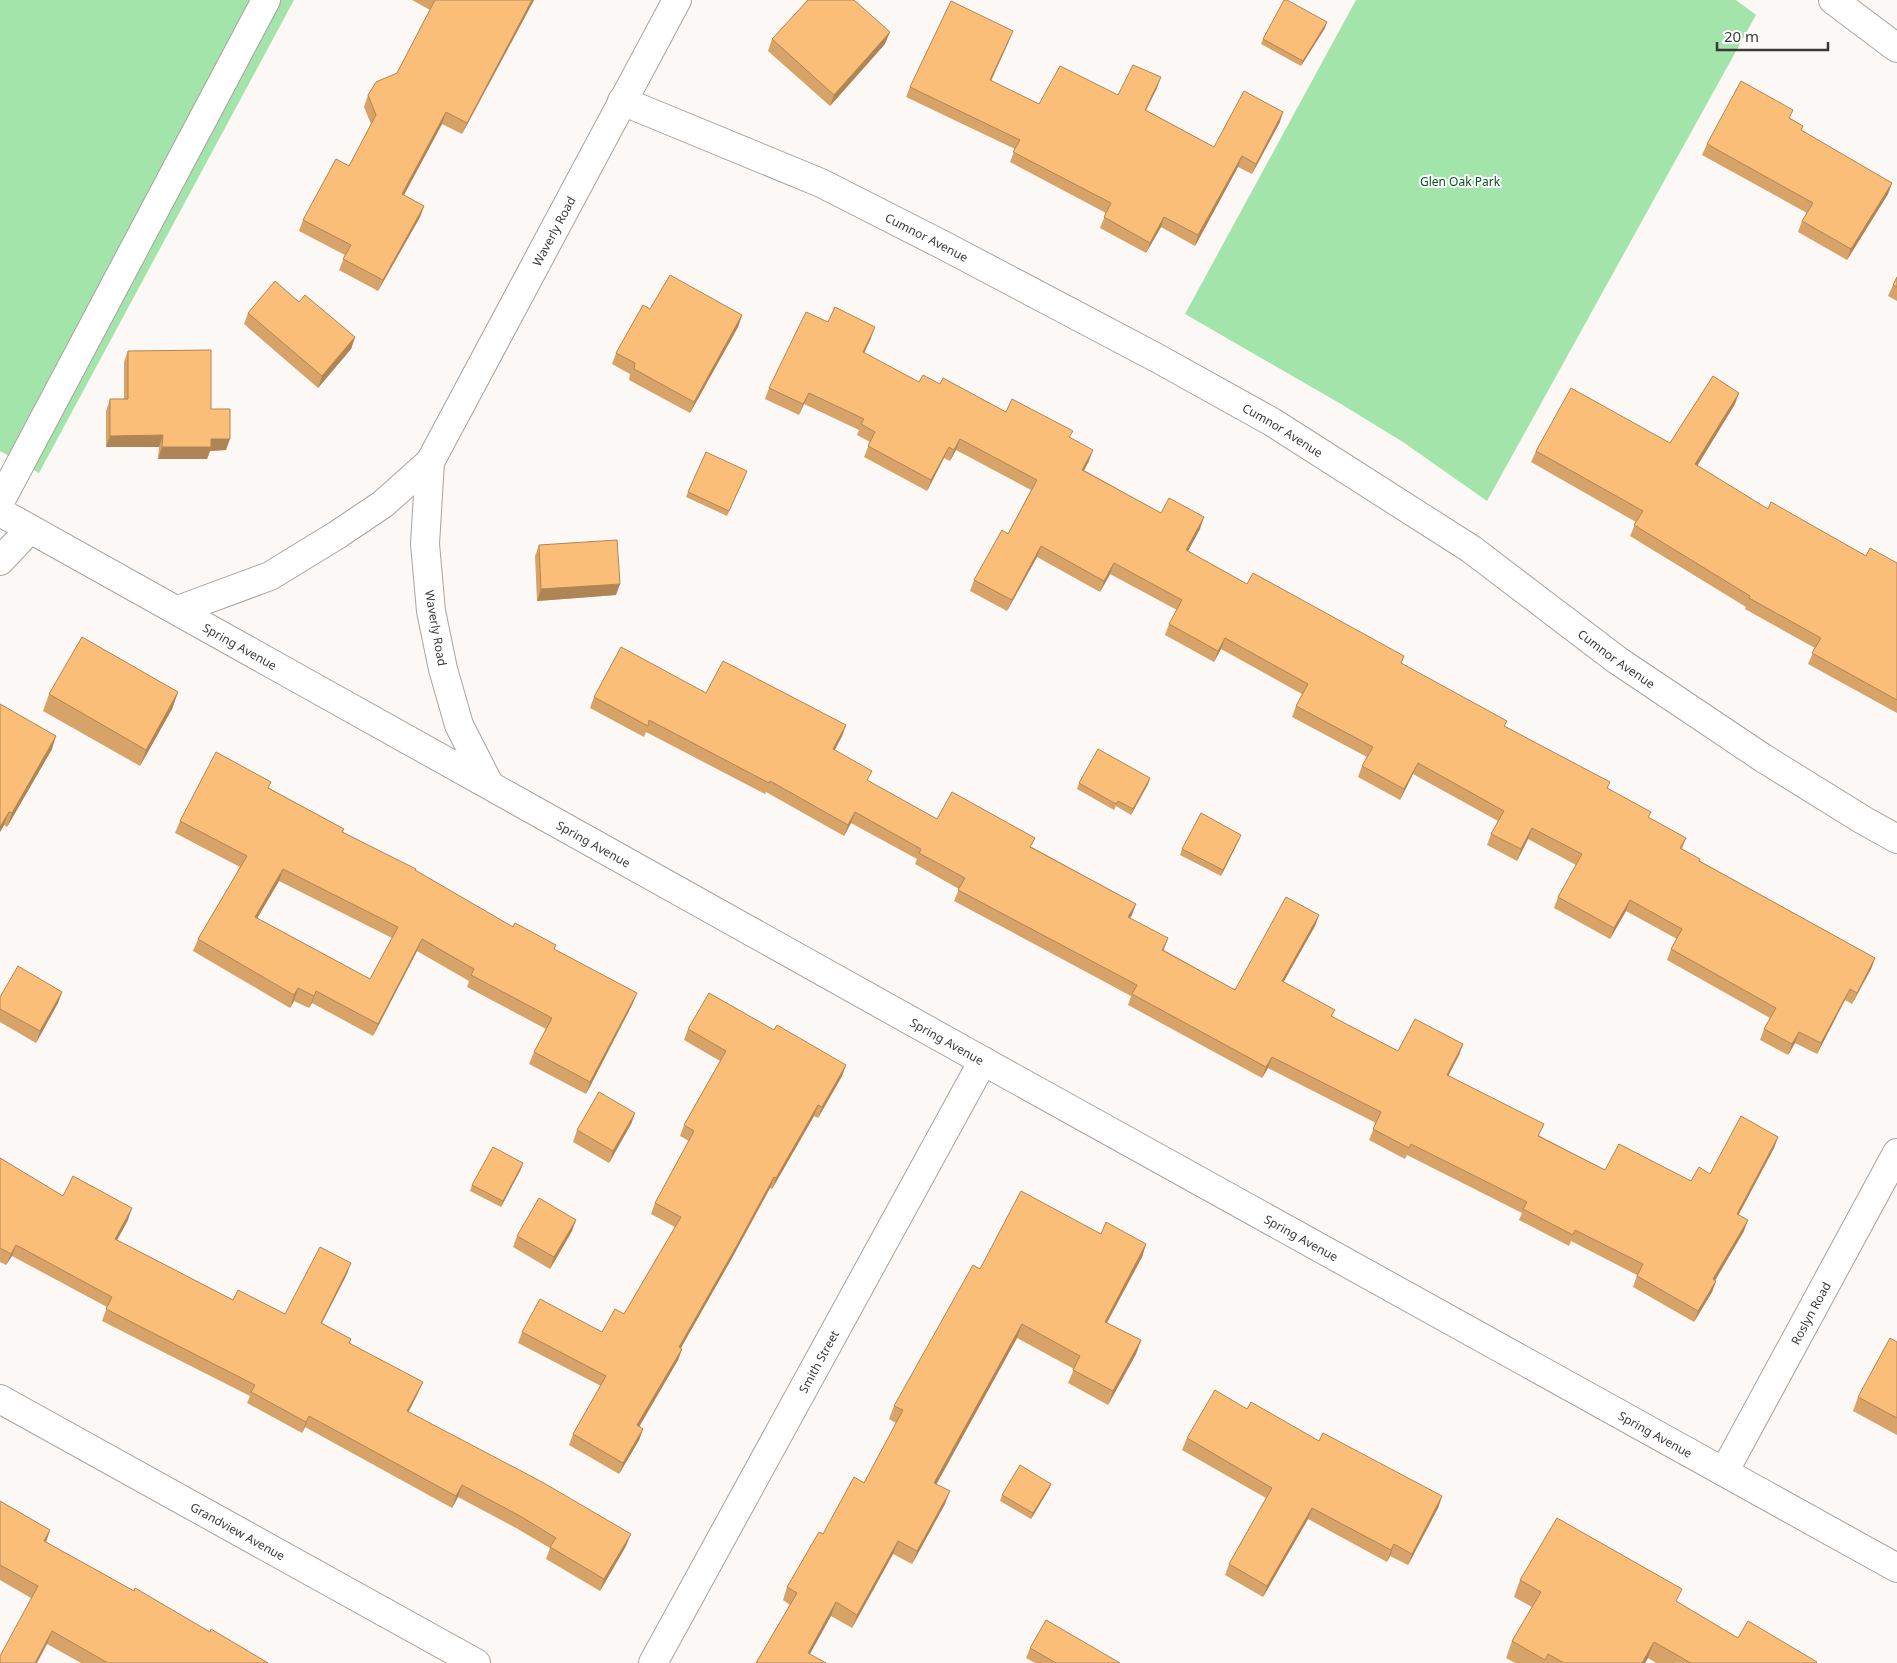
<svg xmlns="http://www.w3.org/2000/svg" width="1897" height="1663" viewBox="0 0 1897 1663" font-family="'Noto Sans',sans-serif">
<rect width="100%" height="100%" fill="#fcf8f5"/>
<path fill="#a2e4aa" d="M 0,0 L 294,0 L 39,473 L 0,451 Z
M 1356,0 L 1736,0 L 1756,15 L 1487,501 L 1403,442 L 1341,404 L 1185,314 Z"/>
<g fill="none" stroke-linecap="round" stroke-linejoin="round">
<g stroke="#a7a3a0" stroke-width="30">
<g id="minor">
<path d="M 1833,0 L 1897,48"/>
<path id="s1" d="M 622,101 L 821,183 L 941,244 L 1157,358 L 1272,422 L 1471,549 L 1617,660 L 1763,758 L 1863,820 L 1897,839"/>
<path d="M 0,502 L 266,0"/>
<path id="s2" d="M 0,512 L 983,1061 L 1897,1568"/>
<path d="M 0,561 L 30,529"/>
<path d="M 178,610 L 270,576 L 337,535 L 383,504 L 430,462"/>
<path id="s3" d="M 489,784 L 459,725 L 443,669 L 431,611 L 425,544 L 430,462 L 677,0"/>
<path id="s4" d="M 0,1399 L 476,1663"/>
<path id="s5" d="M 1724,1472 L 1897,1153"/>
<path id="s6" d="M 653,1663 L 983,1061"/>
</g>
</g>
<use href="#minor" stroke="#fff" stroke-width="28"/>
</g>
<path fill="#d8a368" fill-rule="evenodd" d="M 412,0 L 534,0 L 462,134 L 442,124 L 404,195 L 424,206 L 420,217 L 378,291 L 339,270 L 345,255 L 299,231 L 303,220 L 349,166 L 371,124 L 364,107 L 368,95 L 397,73 L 430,10 Z
M 1325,28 L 1301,66 L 1261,44 L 1263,39 Z
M 772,39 L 885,44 L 830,106 L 768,51 Z
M 1009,41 L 991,81 L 1039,104 L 1118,95 L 1157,88 L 1146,110 L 1214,147 L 1280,122 L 1252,174 L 1238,167 L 1195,246 L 1161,227 L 1146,253 L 1100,228 L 1106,213 L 1010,162 L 1015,149 L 906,97 L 910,87 Z
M 1790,118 L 1803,126 L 1801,131 L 1892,183 L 1888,194 L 1847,260 L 1798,232 L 1802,221 L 1807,213 L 1702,155 L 1707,144 Z
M 1897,277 L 1897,301 L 1888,296 L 1893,285 Z
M 299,302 L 355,337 L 351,349 L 318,388 L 244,324 L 248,313 Z
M 650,309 L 742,315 L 738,327 L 690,413 L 629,380 L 630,374 L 612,364 L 616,353 Z
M 828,322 L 871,338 L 864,353 L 919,382 L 940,384 L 1006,412 L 1070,438 L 1089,461 L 1084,470 L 1161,513 L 1200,529 L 1188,551 L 1247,584 L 1402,664 L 1608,788 L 1649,818 L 1686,838 L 1682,849 L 1700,861 L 1875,958 L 1871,969 L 1852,1004 L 1845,1000 L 1817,1054 L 1795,1043 L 1788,1055 L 1760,1040 L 1764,1029 L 1770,1018 L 1667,960 L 1671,949 L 1677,939 L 1626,911 L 1610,939 L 1554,908 L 1558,897 L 1576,865 L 1528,839 L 1517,861 L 1487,845 L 1491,834 L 1498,821 L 1413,774 L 1400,800 L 1358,777 L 1362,766 L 1367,757 L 1292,717 L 1296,706 L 1302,694 L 1221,649 L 1214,662 L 1165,635 L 1169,624 L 1177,610 L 1110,574 L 1100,592 L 1037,557 L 1007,611 L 970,591 L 974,580 L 1008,534 L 1031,490 L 956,450 L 950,461 L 944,458 L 927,491 L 864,457 L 870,442 L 857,435 L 859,430 L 804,404 L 799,415 L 765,399 L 769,388 Z
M 128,351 L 211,409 L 226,450 L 210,451 L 207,459 L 158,459 L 159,447 L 106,447 L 106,411 L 110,399 L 124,399 L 124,362 Z
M 1735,404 L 1697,466 L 1768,509 L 1866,556 L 1897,563 L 1897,713 L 1808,664 L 1815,648 L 1745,609 L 1746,607 L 1630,536 L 1636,522 L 1531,462 L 1536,451 L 1670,443 Z
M 745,477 L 727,516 L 686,497 L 688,492 Z
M 539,545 L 616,595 L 537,601 L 535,556 Z
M 178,692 L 172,709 L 140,766 L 43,711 L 49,694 Z
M 706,693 L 846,725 L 842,736 L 835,750 L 868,781 L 937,819 L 1032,847 L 1136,904 L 1130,918 L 1164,950 L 1235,990 L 1319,915 L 1315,926 L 1283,982 L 1332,1017 L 1398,1051 L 1463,1044 L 1459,1055 L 1448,1076 L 1540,1136 L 1605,1170 L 1691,1181 L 1710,1174 L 1778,1137 L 1774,1148 L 1739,1214 L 1744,1231 L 1715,1281 L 1716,1281 L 1712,1292 L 1694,1322 L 1633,1287 L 1637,1275 L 1571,1241 L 1569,1246 L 1519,1220 L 1522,1213 L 1407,1155 L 1405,1159 L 1369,1140 L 1376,1123 L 1268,1068 L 1262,1078 L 1128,1005 L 1131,996 L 954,901 L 959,889 L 915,864 L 917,859 L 851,823 L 844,836 L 766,792 L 765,794 L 646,732 L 644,737 L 590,708 L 594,697 Z
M 0,704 L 52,749 L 7,827 L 4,825 L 0,832 Z
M 1150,778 L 1148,784 L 1131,815 L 1116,806 L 1114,810 L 1077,789 L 1079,783 Z
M 269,788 L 344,829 L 343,832 L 415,870 L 513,927 L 556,945 L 554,949 L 637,993 L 632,1005 L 586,1094 L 529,1064 L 534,1052 L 546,1029 L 467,987 L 469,981 L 417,951 L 373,1036 L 312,1003 L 309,1008 L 294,1001 L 290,1008 L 193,951 L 198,939 L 240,867 L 175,833 L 180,821 ZM 279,881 L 392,938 L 370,979 L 257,918 Z
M 1239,840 L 1221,876 L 1180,855 L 1182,849 Z
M 62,992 L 58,1003 L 36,1043 L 0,1022 L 0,997 Z
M 688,1029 L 774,1030 L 846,1065 L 842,1076 L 818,1118 L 814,1116 L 772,1189 L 770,1188 L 732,1258 L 681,1348 L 682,1349 L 678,1360 L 639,1427 L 643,1429 L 639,1440 L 619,1474 L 569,1445 L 573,1434 L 601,1386 L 518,1343 L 522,1332 L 602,1332 L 624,1314 L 675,1227 L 651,1214 L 655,1203 L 689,1141 L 680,1136 L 684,1125 L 720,1061 L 684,1040 Z
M 635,1113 L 631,1124 L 609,1163 L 573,1142 L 577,1130 Z
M 0,1158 L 63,1196 L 128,1220 L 117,1240 L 233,1300 L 285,1314 L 347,1274 L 322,1323 L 351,1339 L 349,1343 L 423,1382 L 418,1393 L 408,1412 L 626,1546 L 600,1591 L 546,1559 L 550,1548 L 516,1528 L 458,1497 L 452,1508 L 305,1427 L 302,1433 L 247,1403 L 250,1396 L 102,1321 L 107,1307 L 12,1256 L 6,1265 L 0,1262 Z
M 521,1169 L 501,1207 L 470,1191 L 472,1185 Z
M 572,1231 L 550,1269 L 513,1247 L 517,1236 Z
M 1101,1234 L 1146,1244 L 1142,1257 L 1107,1323 L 1141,1340 L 1136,1354 L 1108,1405 L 1068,1383 L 1074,1369 L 1017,1338 L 936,1484 L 945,1504 L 912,1564 L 893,1554 L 852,1628 L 831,1616 L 756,1663 L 790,1605 L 783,1600 L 787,1587 L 823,1534 L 864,1483 L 896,1423 L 889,1419 L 894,1406 L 980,1269 Z
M 1897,1342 L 1897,1435 L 1853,1411 L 1858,1397 Z
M 1247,1409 L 1442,1496 L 1438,1508 L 1408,1565 L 1390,1556 L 1387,1562 L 1308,1519 L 1263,1597 L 1225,1575 L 1229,1564 L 1266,1498 L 1182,1450 L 1187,1438 Z
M 1051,1484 L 1049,1489 L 1031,1519 L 1000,1501 L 1002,1495 Z
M 0,1501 L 50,1530 L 46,1542 L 134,1591 L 268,1663 L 81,1663 L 47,1644 L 31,1598 L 0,1580 Z
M 1520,1580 L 1677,1602 L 1738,1638 L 1816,1663 L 1656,1663 L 1648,1658 L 1645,1663 L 1515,1663 L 1506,1658 L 1512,1641 L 1532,1607 L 1514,1597 Z
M 1030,1648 L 1120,1663 L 1035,1663 L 1026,1658 Z"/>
<path fill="#b08555" d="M 532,0 L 534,0 L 462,134 L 467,123 Z
M 1327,22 L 1325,28 L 1301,66 L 1303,61 Z
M 1013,31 L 1009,41 L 986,91 L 990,80 Z
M 890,32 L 885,44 L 830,106 L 834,95 Z
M 1161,77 L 1157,88 L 1141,120 L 1145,110 Z
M 446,112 L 442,124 L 398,206 L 402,194 Z
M 1283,112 L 1280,122 L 1252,174 L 1256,164 Z
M 1242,156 L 1238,167 L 1195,246 L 1198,235 Z
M 1892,183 L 1888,194 L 1847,260 L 1851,249 Z
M 424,206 L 420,217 L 378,291 L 383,280 Z
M 1164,217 L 1161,227 L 1146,253 L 1150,243 Z
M 742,315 L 738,327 L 690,413 L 694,402 Z
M 875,327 L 871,338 L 859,364 L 863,352 Z
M 355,337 L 351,349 L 318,388 L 322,376 Z
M 809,393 L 799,415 L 803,404 Z
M 1739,393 L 1735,404 L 1691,476 L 1695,464 Z
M 163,435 L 159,447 L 106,447 L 110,436 Z
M 211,439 L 230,439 L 226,450 L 210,451 L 207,459 L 158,459 L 162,447 Z
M 960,439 L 956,450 L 950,461 L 954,450 Z
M 949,447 L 944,458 L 927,491 L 931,480 Z
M 1093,450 L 1089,461 L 1078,481 L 1082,470 Z
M 1204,517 L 1200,529 L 1182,562 L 1186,550 Z
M 1041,546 L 1037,557 L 1007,611 L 1012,600 Z
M 1114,563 L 1110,574 L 1100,592 L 1104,581 Z
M 620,584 L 616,595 L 537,601 L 541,589 Z
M 1225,638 L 1221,649 L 1214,662 L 1218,651 Z
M 178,692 L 172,709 L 140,766 L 146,750 Z
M 846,725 L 842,736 L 829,760 L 833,749 Z
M 56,736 L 52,749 L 7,827 L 12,813 Z
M 1418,763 L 1413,774 L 1400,800 L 1404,789 Z
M 1150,778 L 1148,784 L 1131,815 L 1133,809 Z
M 9,812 L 4,825 L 0,832 L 0,827 Z
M 855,812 L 851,823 L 844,836 L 848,825 Z
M 1532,828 L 1528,839 L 1517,861 L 1521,849 Z
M 1241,835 L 1239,840 L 1221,876 L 1223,870 Z
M 283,869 L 279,881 L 251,929 L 255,917 Z
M 1630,900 L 1626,911 L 1610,939 L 1614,928 Z
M 1136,904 L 1132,915 L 1124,928 L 1128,917 Z
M 1319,915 L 1315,926 L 1278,992 L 1282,981 Z
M 1168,938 L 1164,949 L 1158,961 L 1162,950 Z
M 422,939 L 417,951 L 373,1036 L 378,1024 Z
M 1875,958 L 1871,969 L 1852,1004 L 1857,993 Z
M 298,988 L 294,1001 L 290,1008 L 294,995 Z
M 1850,989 L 1845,1000 L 1817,1054 L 1821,1043 Z
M 316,991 L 312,1003 L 309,1008 L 314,996 Z
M 62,992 L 58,1003 L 36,1043 L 40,1031 Z
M 637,993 L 632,1005 L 586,1094 L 590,1082 Z
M 1799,1032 L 1795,1043 L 1788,1055 L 1792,1044 Z
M 1463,1044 L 1459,1055 L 1443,1086 L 1447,1075 Z
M 1272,1057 L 1268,1068 L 1262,1078 L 1266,1067 Z
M 846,1065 L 842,1076 L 818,1118 L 822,1107 Z
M 818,1105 L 814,1116 L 772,1189 L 776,1178 Z
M 635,1113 L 631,1124 L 609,1163 L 613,1151 Z
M 1778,1137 L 1774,1148 L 1733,1225 L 1737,1214 Z
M 523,1163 L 521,1169 L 501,1207 L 503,1201 Z
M 774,1177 L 770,1188 L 732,1258 L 675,1358 L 679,1347 Z
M 132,1208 L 128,1220 L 111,1251 L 115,1239 Z
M 576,1220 L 572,1231 L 550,1269 L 554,1257 Z
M 1748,1220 L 1744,1231 L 1709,1290 L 1713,1279 Z
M 1146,1244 L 1142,1257 L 1100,1335 L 1105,1322 Z
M 16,1245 L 12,1256 L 6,1265 L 11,1254 Z
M 351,1263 L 347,1274 L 316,1334 L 321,1323 Z
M 1716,1281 L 1712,1292 L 1694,1322 L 1698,1311 Z
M 1022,1324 L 1017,1338 L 930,1496 L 934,1483 Z
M 1141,1340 L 1136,1354 L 1108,1405 L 1113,1391 Z
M 682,1349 L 678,1360 L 633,1437 L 637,1425 Z
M 423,1382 L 418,1393 L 403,1423 L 407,1411 Z
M 309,1416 L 305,1427 L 302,1433 L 306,1422 Z
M 643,1429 L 639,1440 L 619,1474 L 623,1463 Z
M 1051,1484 L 1049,1489 L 1031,1519 L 1033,1513 Z
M 462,1485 L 458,1497 L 452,1508 L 456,1496 Z
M 950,1491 L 945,1504 L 912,1564 L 917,1551 Z
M 1442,1496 L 1438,1508 L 1408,1565 L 1412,1554 Z
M 1312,1508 L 1308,1519 L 1263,1597 L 1267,1586 Z
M 50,1530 L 46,1542 L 44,1541 Z
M 631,1534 L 626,1546 L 600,1591 L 604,1579 Z
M 898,1541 L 893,1554 L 852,1628 L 857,1615 Z
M 1394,1544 L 1390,1556 L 1387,1562 L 1391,1550 Z
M 836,1602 L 831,1616 L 805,1663 L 808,1653 Z
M 52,1631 L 47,1644 L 37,1663 L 35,1663 Z
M 1654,1642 L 1648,1658 L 1645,1663 L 1642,1663 Z"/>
<path fill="#fbbe79" stroke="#b08555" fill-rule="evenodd" d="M 435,0 L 532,0 L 467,123 L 446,112 L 402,194 L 424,206 L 383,280 L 343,259 L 351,245 L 303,220 L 336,159 L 349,166 L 376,115 L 368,95 L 376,82 L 397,73 Z
M 808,0 L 854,0 L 890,32 L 834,95 L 772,39 Z
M 1284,0 L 1287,0 L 1327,22 L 1303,61 L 1263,39 Z
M 951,1 L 1013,31 L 990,80 L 1039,104 L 1060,66 L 1118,95 L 1133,65 L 1161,77 L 1145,110 L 1214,147 L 1244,91 L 1283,112 L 1256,164 L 1242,156 L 1198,235 L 1164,217 L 1150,243 L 1104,217 L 1111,203 L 1013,152 L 1020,140 L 910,87 Z
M 1741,81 L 1793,110 L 1789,118 L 1803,126 L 1801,130 L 1892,183 L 1851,249 L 1802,221 L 1813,203 L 1707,144 Z
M 670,275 L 742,315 L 694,402 L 634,369 L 635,363 L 616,353 L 643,305 L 650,309 Z
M 1897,277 L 1897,287 L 1893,285 Z
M 275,281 L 299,302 L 305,295 L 355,337 L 322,376 L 248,313 Z
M 835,307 L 875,327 L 863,352 L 919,382 L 923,375 L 940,384 L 943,378 L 1006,412 L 1012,399 L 1073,431 L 1069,437 L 1093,450 L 1082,470 L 1161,513 L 1169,498 L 1204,517 L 1186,550 L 1247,584 L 1253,573 L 1404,656 L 1401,663 L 1507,721 L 1504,726 L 1610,782 L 1607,788 L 1651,812 L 1648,817 L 1686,838 L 1680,848 L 1700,859 L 1699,861 L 1875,958 L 1857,993 L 1850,989 L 1821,1043 L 1799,1032 L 1792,1044 L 1764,1029 L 1776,1008 L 1671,949 L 1682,929 L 1630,900 L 1614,928 L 1558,897 L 1582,854 L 1532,828 L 1521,849 L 1491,834 L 1504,811 L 1418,763 L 1404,789 L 1362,766 L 1373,747 L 1296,706 L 1308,684 L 1225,638 L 1218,651 L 1169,624 L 1182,600 L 1114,563 L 1104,581 L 1041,546 L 1012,600 L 974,580 L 1002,530 L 1008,534 L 1037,480 L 960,439 L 954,450 L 949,447 L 931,480 L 868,446 L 875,432 L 861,424 L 864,419 L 809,393 L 803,404 L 769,388 L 806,312 L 828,322 Z
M 211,350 L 211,409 L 230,409 L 230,439 L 211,439 L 211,447 L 162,447 L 163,435 L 110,436 L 110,399 L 128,399 L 128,351 Z
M 1713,376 L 1739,393 L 1695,464 L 1768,509 L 1771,502 L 1866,556 L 1870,548 L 1897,563 L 1897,700 L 1812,653 L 1821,638 L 1749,598 L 1750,596 L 1634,525 L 1643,511 L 1536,451 L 1571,388 L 1670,443 Z
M 706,452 L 747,471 L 729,511 L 688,492 Z
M 617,540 L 620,584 L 541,589 L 539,545 Z
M 82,637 L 178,692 L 146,750 L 49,694 Z
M 621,647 L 706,693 L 723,661 L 846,725 L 833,749 L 872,771 L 867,780 L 937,819 L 952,792 L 1035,838 L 1030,847 L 1136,904 L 1128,917 L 1168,938 L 1162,950 L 1235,990 L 1286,897 L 1319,915 L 1282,981 L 1335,1010 L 1331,1016 L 1398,1051 L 1415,1019 L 1463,1044 L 1447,1075 L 1544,1124 L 1538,1136 L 1605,1170 L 1619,1144 L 1691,1181 L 1699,1167 L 1710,1174 L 1741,1116 L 1778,1137 L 1737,1214 L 1748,1220 L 1713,1279 L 1716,1281 L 1698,1311 L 1637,1276 L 1643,1264 L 1575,1230 L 1573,1235 L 1523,1209 L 1527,1202 L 1411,1144 L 1409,1148 L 1373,1129 L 1381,1112 L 1272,1057 L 1266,1067 L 1132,994 L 1137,985 L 958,890 L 965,878 L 919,853 L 921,849 L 855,812 L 848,825 L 770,781 L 769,783 L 649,720 L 648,726 L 594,697 Z
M 0,704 L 56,736 L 12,813 L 9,812 L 0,827 Z
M 1098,749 L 1150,778 L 1133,809 L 1118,801 L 1116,804 L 1079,783 Z
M 216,752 L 271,782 L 268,788 L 344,829 L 342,832 L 416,869 L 415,870 L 513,927 L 515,923 L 556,945 L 554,949 L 637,993 L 590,1082 L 534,1052 L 552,1018 L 471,975 L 474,969 L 422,939 L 378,1024 L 316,991 L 314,996 L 298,988 L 294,995 L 198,939 L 247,856 L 180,821 ZM 283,869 L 398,927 L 370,979 L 255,917 Z
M 1201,813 L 1241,835 L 1223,870 L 1182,849 Z
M 18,966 L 62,992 L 40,1031 L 0,1009 L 0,997 Z
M 709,993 L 774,1030 L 777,1025 L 846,1065 L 822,1107 L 818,1105 L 776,1178 L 774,1177 L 736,1247 L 679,1347 L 682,1349 L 637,1425 L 643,1429 L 623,1463 L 573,1434 L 606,1376 L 522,1332 L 540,1299 L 602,1332 L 615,1309 L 624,1314 L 681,1217 L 655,1203 L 694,1131 L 684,1125 L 726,1051 L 688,1029 Z
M 599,1092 L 635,1113 L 613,1151 L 577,1130 Z
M 493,1147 L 523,1163 L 503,1201 L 472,1185 Z
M 0,1158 L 63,1196 L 73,1176 L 132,1208 L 115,1239 L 233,1300 L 238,1290 L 285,1314 L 320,1247 L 351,1263 L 321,1323 L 351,1339 L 349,1343 L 423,1382 L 407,1411 L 542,1482 L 631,1534 L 604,1579 L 550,1547 L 556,1538 L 520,1516 L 462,1485 L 456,1496 L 309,1416 L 306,1422 L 251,1392 L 255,1385 L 106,1309 L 112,1297 L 16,1245 L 11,1254 L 0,1248 Z
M 1021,1191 L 1101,1234 L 1106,1222 L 1146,1244 L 1105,1322 L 1141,1340 L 1113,1391 L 1073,1370 L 1080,1356 L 1022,1324 L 934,1483 L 950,1491 L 917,1551 L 898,1541 L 857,1615 L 836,1602 L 808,1653 L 826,1663 L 756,1663 L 797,1593 L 787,1587 L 819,1532 L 823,1534 L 854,1477 L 864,1483 L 903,1410 L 894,1406 L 973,1265 L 980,1269 Z
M 539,1198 L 576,1220 L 554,1257 L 517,1236 Z
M 1890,1338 L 1897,1342 L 1897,1418 L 1858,1397 Z
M 1215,1390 L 1247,1409 L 1251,1402 L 1319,1441 L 1323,1433 L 1442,1496 L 1412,1554 L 1394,1544 L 1391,1550 L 1312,1508 L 1267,1586 L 1229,1564 L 1272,1488 L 1187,1438 Z
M 1020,1465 L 1051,1484 L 1033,1513 L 1002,1495 Z
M 0,1501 L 50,1530 L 44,1541 L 134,1591 L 135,1588 L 210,1632 L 211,1629 L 268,1663 L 108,1663 L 52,1631 L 35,1663 L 0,1663 L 0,1656 L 38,1586 L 0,1565 Z
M 1557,1518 L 1682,1589 L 1676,1601 L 1738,1638 L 1748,1621 L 1817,1662 L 1816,1663 L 1691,1663 L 1654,1642 L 1642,1663 L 1564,1663 L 1548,1654 L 1545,1660 L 1512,1641 L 1541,1592 L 1520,1580 Z
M 1046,1620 L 1120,1663 L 1056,1663 L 1030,1648 Z"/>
<g text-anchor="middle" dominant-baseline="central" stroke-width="4" stroke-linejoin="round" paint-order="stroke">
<g font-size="12" fill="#04551e" stroke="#fff">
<text x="1460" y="181">Glen Oak Park</text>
</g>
<g font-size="12" fill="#3a3937" stroke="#fff">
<text stroke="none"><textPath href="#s3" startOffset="595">Waverly Road</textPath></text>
<text stroke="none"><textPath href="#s1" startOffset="334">Cumnor Avenue</textPath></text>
<text stroke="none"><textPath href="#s1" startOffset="739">Cumnor Avenue</textPath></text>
<text transform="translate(436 628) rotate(80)">Waverly Road</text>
<text stroke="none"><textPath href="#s2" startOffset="275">Spring Avenue</textPath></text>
<text stroke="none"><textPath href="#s1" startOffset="1144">Cumnor Avenue</textPath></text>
<text stroke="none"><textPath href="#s2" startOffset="680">Spring Avenue</textPath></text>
<text stroke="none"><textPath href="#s2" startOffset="1085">Spring Avenue</textPath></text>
<text stroke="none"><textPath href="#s2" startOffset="1490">Spring Avenue</textPath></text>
<text stroke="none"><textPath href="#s5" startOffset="181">Roslyn Road</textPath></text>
<text stroke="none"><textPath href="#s6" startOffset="344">Smith Street</textPath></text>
<text stroke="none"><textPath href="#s2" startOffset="1895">Spring Avenue</textPath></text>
<text stroke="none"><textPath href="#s4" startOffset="272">Grandview Avenue</textPath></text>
</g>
</g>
<path d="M1717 42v8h111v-8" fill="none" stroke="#3a3937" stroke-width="2.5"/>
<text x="1724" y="42" font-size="15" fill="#3a3937" stroke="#ffffff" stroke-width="4" paint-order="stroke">20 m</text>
</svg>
